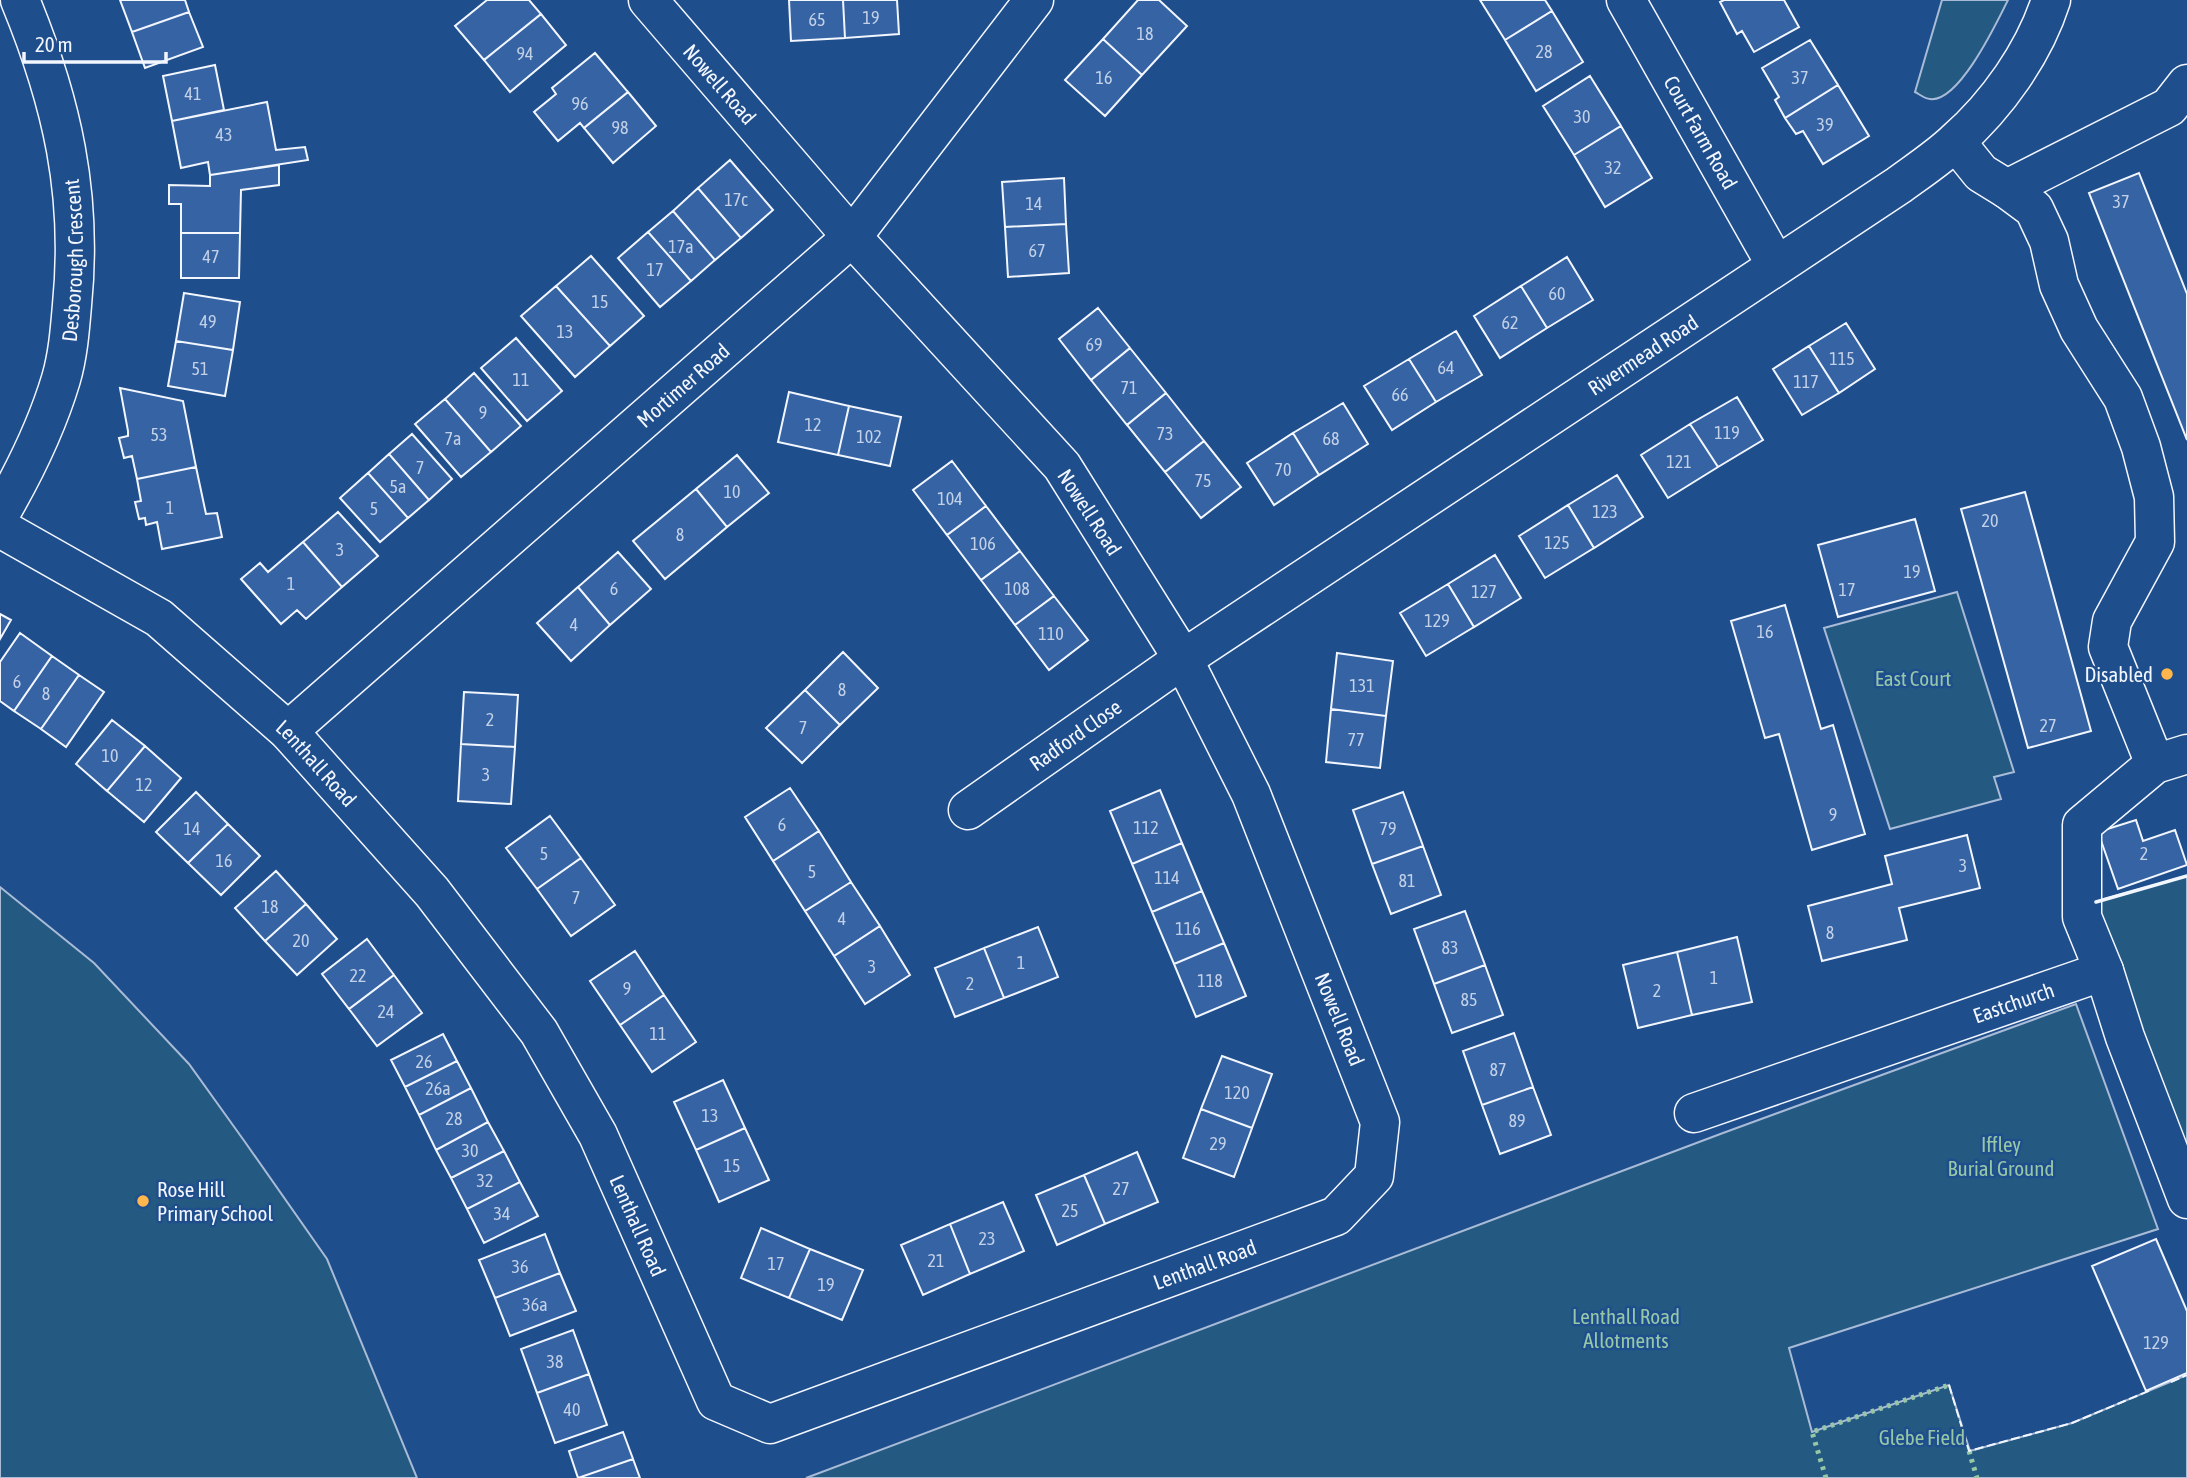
<svg xmlns="http://www.w3.org/2000/svg" width="2187" height="1478" viewBox="0 0 2187 1478" font-family="'Asap Condensed',sans-serif">
<rect width="100%" height="100%" fill="#1f4e8c"/>
<path fill="#245a82" stroke="#a8bbd7" stroke-width="2" d="M 1942,0 L 2008,0 C 1997,22 1959,103 1930,99 C 1925,99 1919,94 1915,92 Z
M 1957,592 L 2014,772 L 1994,777 L 2001,799 L 1890,829 L 1824,628 Z
M 2187,876 L 2187,1155 L 2090,903 Z
M 0,887 L 94,963 L 189,1064 L 245,1142 L 327,1259 L 417,1478 L 0,1478 Z
M 2076,1004 L 2158,1229 L 1789,1348 L 1812,1432 L 1949,1385 L 1970,1451 L 2072,1423 L 2187,1375 L 2187,1478 L 806,1478 L 1723,1133 Z"/>
<path fill="#3563a3" stroke="#f2f6ff" stroke-width="2" d="M 120,0 L 185,0 L 189,12 L 132,32 Z
M 487,0 L 529,0 L 541,14 L 484,60 L 455,26 Z
M 789,0 L 843,0 L 845,38 L 791,41 Z
M 843,0 L 897,0 L 899,34 L 845,38 Z
M 1138,0 L 1159,0 L 1187,26 L 1142,75 L 1103,39 Z
M 1480,0 L 1545,0 L 1552,11 L 1505,40 Z
M 1724,0 L 1784,0 L 1799,27 L 1754,52 L 1742,31 L 1737,34 L 1720,2 Z
M 1552,11 L 1583,62 L 1536,91 L 1505,40 Z
M 189,12 L 203,47 L 145,68 L 132,32 Z
M 541,14 L 566,45 L 510,92 L 484,60 Z
M 1103,39 L 1142,75 L 1105,116 L 1065,80 Z
M 1810,40 L 1838,85 L 1785,118 L 1775,100 L 1779,97 L 1762,68 Z
M 595,53 L 628,92 L 584,128 L 580,123 L 558,141 L 534,112 L 556,94 L 552,88 Z
M 215,65 L 224,110 L 172,121 L 163,76 Z
M 1590,76 L 1621,126 L 1574,155 L 1543,106 Z
M 1838,85 L 1869,136 L 1823,164 L 1803,131 L 1796,134 L 1785,118 Z
M 628,92 L 656,126 L 613,163 L 584,128 Z
M 267,102 L 276,150 L 305,147 L 308,160 L 210,175 L 208,162 L 181,168 L 172,121 Z
M 1621,126 L 1652,178 L 1605,207 L 1574,155 Z
M 730,160 L 773,210 L 741,238 L 698,188 Z
M 279,165 L 279,185 L 241,190 L 240,233 L 181,233 L 181,204 L 169,204 L 169,185 L 210,186 L 210,175 Z
M 2139,173 L 2187,294 L 2187,440 L 2089,193 Z
M 1064,178 L 1066,224 L 1005,227 L 1002,182 Z
M 698,188 L 741,238 L 715,260 L 673,211 Z
M 673,211 L 715,260 L 691,281 L 648,232 Z
M 1066,224 L 1069,273 L 1008,277 L 1005,227 Z
M 648,232 L 691,281 L 660,307 L 618,258 Z
M 181,233 L 240,233 L 239,278 L 181,278 Z
M 591,256 L 644,316 L 610,346 L 556,286 Z
M 1567,257 L 1593,300 L 1547,328 L 1521,286 Z
M 556,286 L 610,346 L 575,377 L 521,316 Z
M 1521,286 L 1547,328 L 1500,358 L 1474,316 Z
M 184,293 L 240,302 L 233,350 L 176,341 Z
M 1098,308 L 1130,348 L 1091,380 L 1059,339 Z
M 1846,323 L 1875,369 L 1839,393 L 1809,346 Z
M 1456,331 L 1482,375 L 1436,402 L 1409,359 Z
M 516,338 L 562,391 L 527,421 L 481,368 Z
M 176,341 L 233,350 L 225,396 L 168,386 Z
M 1809,346 L 1839,393 L 1802,415 L 1773,369 Z
M 1130,348 L 1166,393 L 1127,425 L 1091,380 Z
M 1409,359 L 1436,402 L 1392,430 L 1364,386 Z
M 474,373 L 521,426 L 491,452 L 445,399 Z
M 120,388 L 183,401 L 196,467 L 137,479 L 132,456 L 124,458 L 119,438 L 128,436 L 128,431 Z
M 789,392 L 849,406 L 838,455 L 778,442 Z
M 1166,393 L 1204,441 L 1165,472 L 1127,425 Z
M 1737,397 L 1763,440 L 1718,467 L 1690,424 Z
M 445,399 L 491,452 L 461,477 L 415,424 Z
M 1343,403 L 1368,444 L 1319,475 L 1293,433 Z
M 849,406 L 901,417 L 890,466 L 838,455 Z
M 1690,424 L 1718,467 L 1668,498 L 1641,455 Z
M 1293,433 L 1319,475 L 1274,505 L 1247,463 Z
M 412,434 L 452,479 L 429,500 L 389,454 Z
M 1204,441 L 1241,487 L 1201,518 L 1165,472 Z
M 389,454 L 429,500 L 408,518 L 368,473 Z
M 737,455 L 769,493 L 727,527 L 696,489 Z
M 952,461 L 986,506 L 947,535 L 913,490 Z
M 196,467 L 206,514 L 217,513 L 222,537 L 162,549 L 157,522 L 146,525 L 145,518 L 139,519 L 135,502 L 141,501 L 137,479 Z
M 368,473 L 408,518 L 380,542 L 340,498 Z
M 1617,475 L 1643,517 L 1594,548 L 1568,505 Z
M 696,489 L 727,527 L 665,579 L 633,541 Z
M 2025,492 L 2091,731 L 2028,748 L 1961,509 Z
M 1568,505 L 1594,548 L 1545,578 L 1519,536 Z
M 986,506 L 1020,551 L 981,580 L 947,535 Z
M 338,512 L 378,556 L 342,587 L 303,542 Z
M 1915,519 L 1935,591 L 1838,617 L 1818,545 Z
M 303,542 L 342,587 L 306,619 L 297,610 L 281,624 L 241,579 L 260,563 L 268,572 Z
M 1020,551 L 1054,596 L 1015,625 L 981,580 Z
M 618,552 L 651,589 L 610,625 L 578,587 Z
M 1495,555 L 1521,598 L 1474,627 L 1448,584 Z
M 1448,584 L 1474,627 L 1426,656 L 1400,613 Z
M 578,587 L 610,625 L 571,661 L 537,623 Z
M 1054,596 L 1088,640 L 1049,670 L 1015,625 Z
M 1785,605 L 1821,729 L 1833,725 L 1865,834 L 1812,850 L 1779,734 L 1765,738 L 1731,621 Z
M 0,614 L 11,620 L 0,639 Z
M 20,633 L 52,656 L 14,711 L 0,701 L 0,662 Z
M 843,652 L 878,688 L 840,725 L 805,690 Z
M 1337,653 L 1393,661 L 1386,716 L 1331,709 Z
M 52,656 L 79,675 L 41,729 L 14,711 Z
M 79,675 L 104,692 L 66,747 L 41,729 Z
M 805,690 L 840,725 L 802,763 L 766,728 Z
M 464,692 L 518,695 L 515,747 L 461,744 Z
M 1331,709 L 1386,716 L 1380,768 L 1326,762 Z
M 112,720 L 145,746 L 107,791 L 76,764 Z
M 461,744 L 515,747 L 511,804 L 458,801 Z
M 145,746 L 181,778 L 144,822 L 107,791 Z
M 790,788 L 819,831 L 773,861 L 745,817 Z
M 1160,790 L 1182,843 L 1132,864 L 1110,811 Z
M 196,792 L 228,824 L 188,863 L 156,832 Z
M 1403,792 L 1423,846 L 1372,864 L 1353,810 Z
M 550,816 L 581,858 L 537,889 L 506,848 Z
M 2136,820 L 2143,841 L 2175,830 L 2187,865 L 2118,889 L 2098,832 Z
M 228,824 L 260,856 L 221,895 L 188,863 Z
M 819,831 L 851,882 L 805,911 L 773,861 Z
M 1967,835 L 1980,888 L 1899,908 L 1907,940 L 1822,961 L 1808,906 L 1892,884 L 1885,856 Z
M 1182,843 L 1202,891 L 1152,912 L 1132,864 Z
M 1423,846 L 1441,895 L 1391,914 L 1372,864 Z
M 581,858 L 615,905 L 571,936 L 537,889 Z
M 276,871 L 306,904 L 265,941 L 235,908 Z
M 851,882 L 880,926 L 834,956 L 805,911 Z
M 1202,891 L 1224,943 L 1174,964 L 1152,912 Z
M 306,904 L 337,939 L 297,975 L 265,941 Z
M 1465,911 L 1485,965 L 1434,984 L 1414,929 Z
M 880,926 L 910,975 L 865,1004 L 834,956 Z
M 1038,927 L 1058,977 L 1004,998 L 984,948 Z
M 1737,937 L 1752,1002 L 1692,1015 L 1677,952 Z
M 367,939 L 394,975 L 349,1009 L 322,974 Z
M 1224,943 L 1246,996 L 1196,1017 L 1174,964 Z
M 984,948 L 1004,998 L 955,1017 L 935,968 Z
M 635,951 L 664,995 L 620,1025 L 590,981 Z
M 1677,952 L 1692,1015 L 1638,1028 L 1623,965 Z
M 1485,965 L 1503,1015 L 1452,1033 L 1434,984 Z
M 394,975 L 422,1013 L 377,1046 L 349,1009 Z
M 664,995 L 696,1042 L 652,1072 L 620,1025 Z
M 1514,1033 L 1533,1087 L 1482,1105 L 1463,1051 Z
M 443,1034 L 457,1061 L 405,1087 L 391,1060 Z
M 1222,1056 L 1272,1074 L 1252,1128 L 1201,1109 Z
M 457,1061 L 471,1088 L 419,1115 L 405,1087 Z
M 723,1080 L 745,1128 L 696,1150 L 674,1102 Z
M 1533,1087 L 1551,1135 L 1500,1154 L 1482,1105 Z
M 471,1088 L 488,1122 L 436,1150 L 419,1115 Z
M 1201,1109 L 1252,1128 L 1234,1177 L 1183,1158 Z
M 488,1122 L 504,1151 L 451,1178 L 436,1150 Z
M 745,1128 L 769,1180 L 719,1202 L 696,1150 Z
M 504,1151 L 520,1182 L 467,1209 L 451,1178 Z
M 1137,1152 L 1158,1202 L 1105,1224 L 1084,1175 Z
M 1084,1175 L 1105,1224 L 1057,1245 L 1036,1195 Z
M 520,1182 L 538,1216 L 484,1243 L 467,1209 Z
M 1003,1202 L 1024,1251 L 970,1274 L 950,1224 Z
M 950,1224 L 970,1274 L 923,1295 L 901,1245 Z
M 761,1228 L 810,1249 L 789,1298 L 741,1278 Z
M 545,1234 L 560,1273 L 495,1298 L 479,1260 Z
M 2156,1239 L 2187,1311 L 2187,1373 L 2146,1391 L 2092,1266 Z
M 810,1249 L 863,1270 L 842,1320 L 789,1298 Z
M 560,1273 L 576,1311 L 510,1336 L 495,1298 Z
M 573,1330 L 589,1374 L 537,1393 L 521,1349 Z
M 589,1374 L 607,1425 L 555,1443 L 537,1393 Z
M 623,1432 L 633,1459 L 578,1478 L 569,1451 Z
M 633,1459 L 640,1478 L 578,1478 Z"/>
<g fill="none" stroke-linecap="round" stroke-linejoin="round">
<g stroke="#f2f6ff" stroke-width="41">
<g id="minor">
<path id="s1" d="M 1626,0 L 1776,265"/>
<path d="M 1956,142 L 1981,173 L 2007,189"/>
<path id="s2" d="M 0,514 C 25,471 47,426 61,379 C 68,355 70,329 72,305 C 83,194 62,102 20,0"/>
<path id="s3" d="M 0,528 L 159,618 L 288,731 L 432,892 L 539,1032 L 598,1135 L 716,1401 L 770,1424 L 1336,1216 L 1374,1176 L 1380,1122 L 1251,794 L 1183,659 L 1062,466 L 852,237 L 648,0"/>
<path id="s4" d="M 288,731 L 852,237 L 1034,0"/>
<path d="M 2155,764 L 2108,647 L 2112,621 L 2155,542 L 2154,497 L 2141,447 L 2123,398 L 2079,329 L 2059,285 L 2049,241 L 2034,209 L 2007,189 L 2169,107 L 2187,84"/>
<path id="s5" d="M 968,810 L 1183,659 L 1899,185 C 1918,171 1938,158 1955,142 C 1997,105 2034,53 2051,0"/>
<path d="M 2104,971 L 2082,917 L 2082,825 L 2155,764 L 2187,754"/>
<path id="s6" d="M 1694,1113 L 2104,971 L 2125,1037 L 2187,1199"/>
</g>
</g>
<use href="#minor" stroke="#1f4e8c" stroke-width="38"/>
<path stroke="#97c8a6" stroke-width="5" stroke-dasharray="3.5 5" stroke-linecap="butt" d="M 1969,1451 L 1977,1478
M 1826,1478 L 1812,1432 L 1949,1385"/>
<path stroke="#f2f6ff" stroke-width="2" stroke-dasharray="9 3.5" stroke-linecap="butt" d="M 2171,1382 L 2187,1375
M 1949,1385 L 1969,1451 L 2072,1423 L 2151,1390"/>
<path stroke="#f2f6ff" stroke-width="3.5" d="M 2096,902 L 2187,876"/>
</g>
<g fill="#ffb74d" stroke="#1f4e8c" stroke-width="2.5">
<circle cx="2167" cy="674" r="7"/>
<circle cx="143" cy="1201" r="7"/>
</g>
<g text-anchor="middle" dominant-baseline="central" stroke-width="5" stroke-linejoin="round" paint-order="stroke">
<g font-size="18" fill="#c3d1e8">
<text x="871" y="17">19</text>
<text x="817" y="19">65</text>
<text x="1145" y="33">18</text>
<text x="1544" y="51">28</text>
<text x="525" y="53">94</text>
<text x="1104" y="77">16</text>
<text x="1800" y="77">37</text>
<text x="193" y="93">41</text>
<text x="580" y="103">96</text>
<text x="1582" y="116">30</text>
<text x="1825" y="124">39</text>
<text x="620" y="127">98</text>
<text x="224" y="134">43</text>
<text x="1613" y="167">32</text>
<text x="736" y="199">17c</text>
<text x="2121" y="201">37</text>
<text x="1034" y="203">14</text>
<text x="681" y="246">17a</text>
<text x="1037" y="250">67</text>
<text x="211" y="256">47</text>
<text x="655" y="269">17</text>
<text x="1557" y="293">60</text>
<text x="600" y="301">15</text>
<text x="208" y="321">49</text>
<text x="1510" y="322">62</text>
<text x="565" y="331">13</text>
<text x="1094" y="344">69</text>
<text x="1842" y="358">115</text>
<text x="1446" y="367">64</text>
<text x="200" y="368">51</text>
<text x="521" y="379">11</text>
<text x="1806" y="381">117</text>
<text x="1129" y="387">71</text>
<text x="1400" y="394">66</text>
<text x="483" y="412">9</text>
<text x="813" y="424">12</text>
<text x="1727" y="432">119</text>
<text x="1165" y="433">73</text>
<text x="159" y="434">53</text>
<text x="869" y="436">102</text>
<text x="453" y="438">7a</text>
<text x="1331" y="438">68</text>
<text x="1679" y="461">121</text>
<text x="420" y="467">7</text>
<text x="1283" y="469">70</text>
<text x="1203" y="480">75</text>
<text x="398" y="486">5a</text>
<text x="732" y="491">10</text>
<text x="950" y="498">104</text>
<text x="170" y="507">1</text>
<text x="374" y="508">5</text>
<text x="1605" y="511">123</text>
<text x="1990" y="520">20</text>
<text x="680" y="534">8</text>
<text x="1557" y="542">125</text>
<text x="983" y="543">106</text>
<text x="340" y="549">3</text>
<text x="1912" y="571">19</text>
<text x="291" y="583">1</text>
<text x="614" y="588">6</text>
<text x="1017" y="588">108</text>
<text x="1847" y="589">17</text>
<text x="1484" y="591">127</text>
<text x="1437" y="620">129</text>
<text x="574" y="624">4</text>
<text x="1765" y="631">16</text>
<text x="1051" y="633">110</text>
<text x="17" y="681">6</text>
<text x="1362" y="685">131</text>
<text x="842" y="689">8</text>
<text x="46" y="693">8</text>
<text x="490" y="719">2</text>
<text x="2048" y="725">27</text>
<text x="803" y="727">7</text>
<text x="1356" y="739">77</text>
<text x="110" y="755">10</text>
<text x="486" y="774">3</text>
<text x="144" y="784">12</text>
<text x="1833" y="814">9</text>
<text x="782" y="824">6</text>
<text x="1146" y="827">112</text>
<text x="192" y="828">14</text>
<text x="1388" y="828">79</text>
<text x="544" y="853">5</text>
<text x="2144" y="853">2</text>
<text x="224" y="860">16</text>
<text x="1963" y="865">3</text>
<text x="812" y="871">5</text>
<text x="1167" y="877">114</text>
<text x="1407" y="880">81</text>
<text x="576" y="897">7</text>
<text x="270" y="906">18</text>
<text x="842" y="918">4</text>
<text x="1188" y="928">116</text>
<text x="1830" y="932">8</text>
<text x="301" y="940">20</text>
<text x="1450" y="947">83</text>
<text x="1021" y="962">1</text>
<text x="872" y="966">3</text>
<text x="358" y="975">22</text>
<text x="1714" y="977">1</text>
<text x="1210" y="980">118</text>
<text x="970" y="983">2</text>
<text x="627" y="988">9</text>
<text x="1657" y="990">2</text>
<text x="1469" y="999">85</text>
<text x="386" y="1011">24</text>
<text x="658" y="1033">11</text>
<text x="424" y="1061">26</text>
<text x="1498" y="1069">87</text>
<text x="438" y="1088">26a</text>
<text x="1237" y="1092">120</text>
<text x="710" y="1115">13</text>
<text x="454" y="1118">28</text>
<text x="1517" y="1120">89</text>
<text x="1218" y="1143">29</text>
<text x="470" y="1150">30</text>
<text x="732" y="1165">15</text>
<text x="485" y="1180">32</text>
<text x="1121" y="1188">27</text>
<text x="1070" y="1210">25</text>
<text x="502" y="1213">34</text>
<text x="987" y="1238">23</text>
<text x="936" y="1260">21</text>
<text x="776" y="1263">17</text>
<text x="520" y="1266">36</text>
<text x="826" y="1284">19</text>
<text x="535" y="1304">36a</text>
<text x="2156" y="1342">129</text>
<text x="555" y="1361">38</text>
<text x="572" y="1409">40</text>
</g>
<g font-size="21" fill="#f2f6ff" stroke="#1f4e8c">
<text transform="translate(720 84) rotate(49)">Nowell Road</text>
<text stroke="none"><textPath href="#s1" startOffset="152">Court Farm Road</textPath></text>
<text stroke="none"><textPath href="#s2" startOffset="268">Desborough Crescent</textPath></text>
<text stroke="none"><textPath href="#s5" startOffset="814">Rivermead Road</textPath></text>
<text stroke="none"><textPath href="#s4" startOffset="525">Mortimer Road</textPath></text>
<text transform="translate(1090 512) rotate(57)">Nowell Road</text>
<text stroke="none"><textPath href="#s5" startOffset="131">Radford Close</textPath></text>
<text stroke="none"><textPath href="#s3" startOffset="397">Lenthall Road</textPath></text>
<text stroke="none"><textPath href="#s6" startOffset="338">Eastchurch</textPath></text>
<text transform="translate(1340 1019) rotate(68)">Nowell Road</text>
<text stroke="none"><textPath href="#s3" startOffset="964">Lenthall Road</textPath></text>
<text stroke="none"><textPath href="#s3" startOffset="1678">Lenthall Road</textPath></text>
</g>
<g font-size="21" fill="#f2f6ff" stroke="#1f4e8c" text-anchor="end">
<text x="2153" y="674">Disabled</text>
<text x="157" y="1189" text-anchor="start">Rose Hill<tspan x="157" dy="24">Primary School</tspan></text>
</g>
<g font-size="21" fill="#97c8a6" stroke="#1f4e8c">
<text x="1913" y="678">East Court</text>
<text x="2001" y="1144">Iffley<tspan x="2001" dy="24">Burial Ground</tspan></text>
<text x="1626" y="1316">Lenthall Road<tspan x="1626" dy="24">Allotments</tspan></text>
<text x="1922" y="1437">Glebe Field</text>
</g>
</g>
<path d="M24 52v10h142v-10" fill="none" stroke="#f2f6ff" stroke-width="3.5"/>
<text x="35" y="52" font-size="21" fill="#f2f6ff" stroke="#1f4e8c" stroke-width="5" paint-order="stroke">20 m</text>
</svg>
